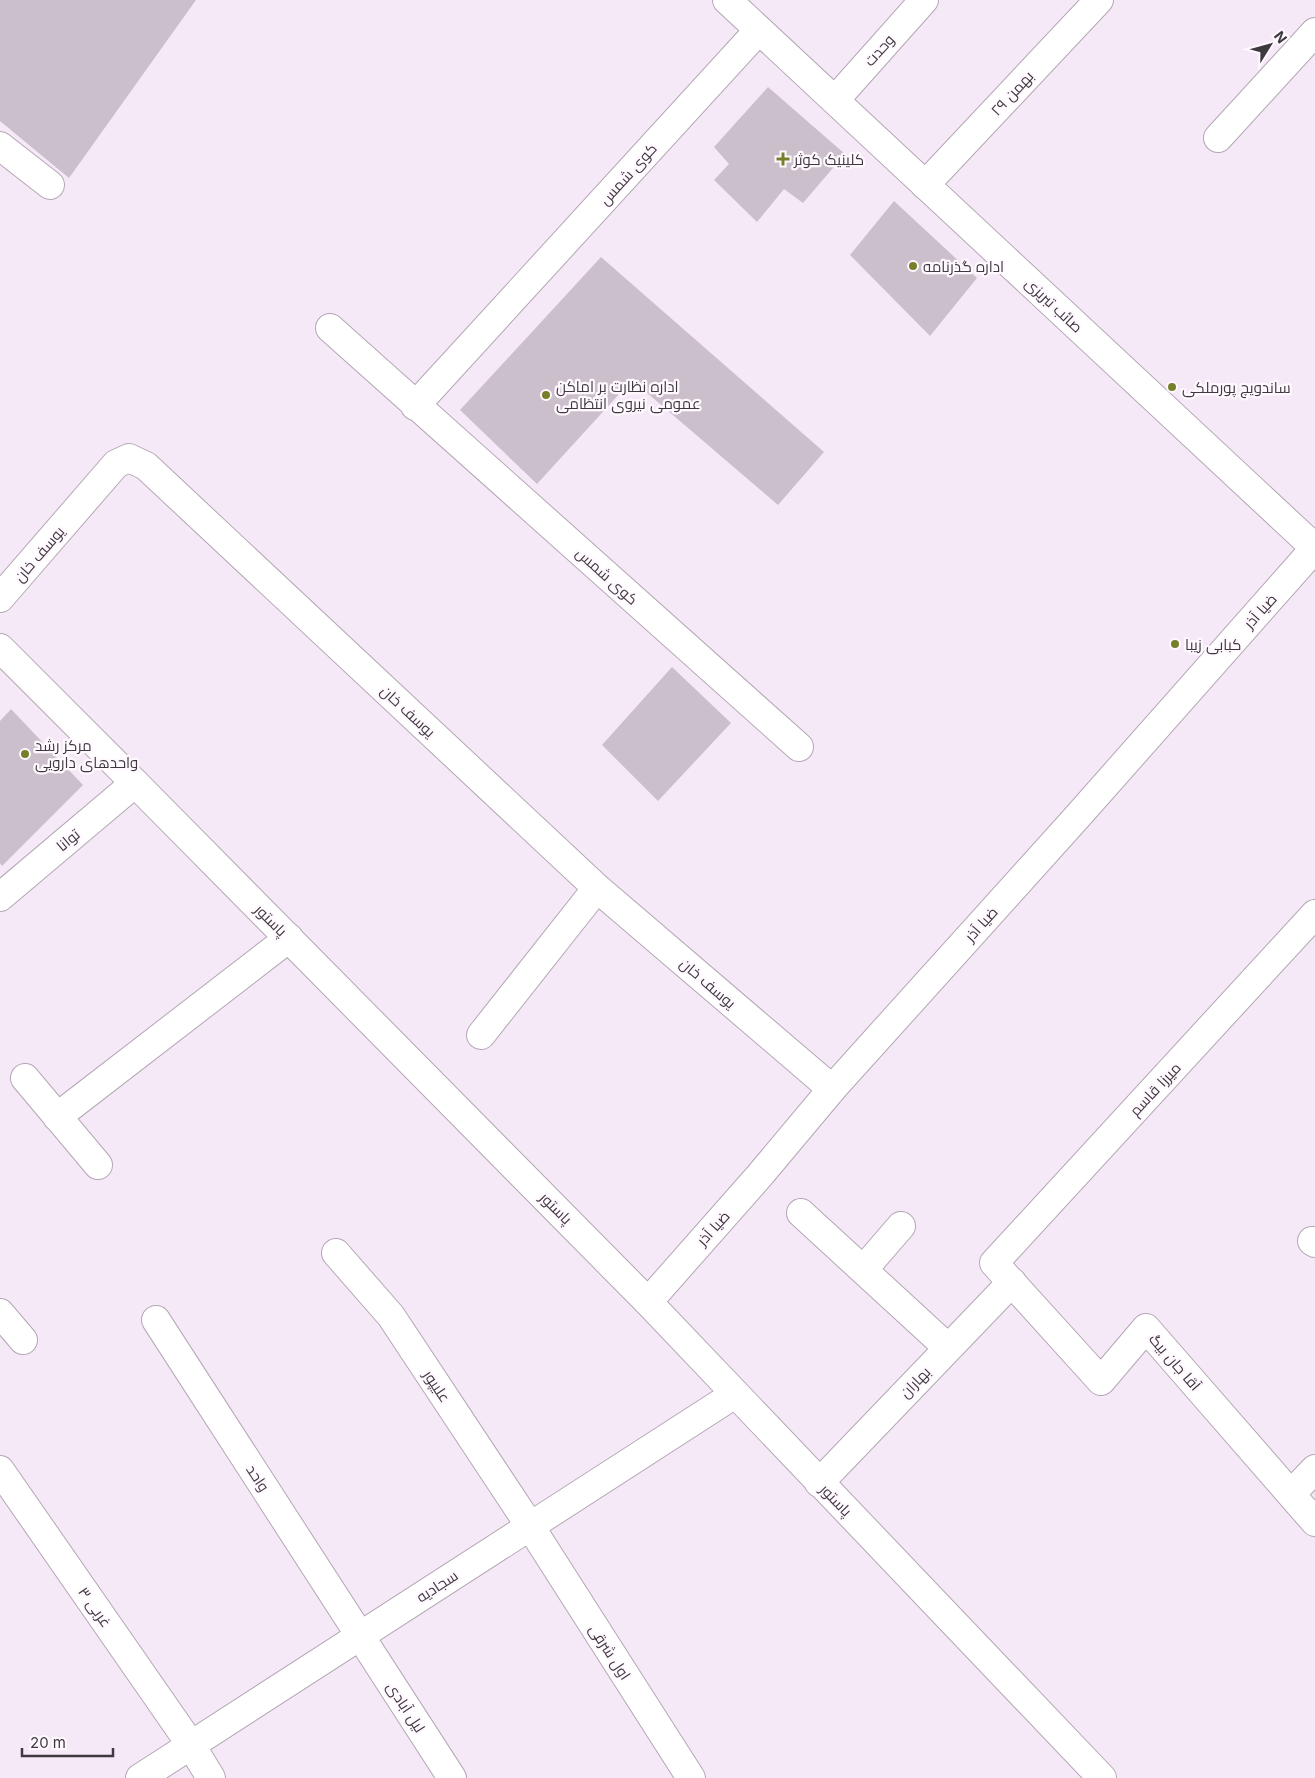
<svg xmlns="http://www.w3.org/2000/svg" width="1315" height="1778" viewBox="0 0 1315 1778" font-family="Inter,Cairo,sans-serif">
<rect width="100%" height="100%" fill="#f6e9f7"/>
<path fill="#ccbfcc" d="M 0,0 L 196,0 L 69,178 L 0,121 Z
M 768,87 L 845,154 L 803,203 L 784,189 L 757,222 L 714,180 L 729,164 L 714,147 Z
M 894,201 L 977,278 L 930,336 L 850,255 Z
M 601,257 L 824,452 L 778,505 L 632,380 L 537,484 L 460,410 Z
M 672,667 L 731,723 L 658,801 L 602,745 Z
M 11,709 L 83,785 L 2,866 L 0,863 L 0,721 Z"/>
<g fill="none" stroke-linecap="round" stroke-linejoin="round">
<g stroke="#b4a7b5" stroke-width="30">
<path id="minor" d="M 835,100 L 924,0
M 1218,138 L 1315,32
M 0,146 L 50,185
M 925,185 L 1099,0
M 330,328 L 799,747
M 415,406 L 759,30
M 0,598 L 116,464 L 129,458 L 146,466 L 597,888 L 832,1089
M 0,897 L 135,783
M 1315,914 L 994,1263 L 1101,1381 L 1146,1328 L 1315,1522
M 481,1035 L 597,888
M 25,1078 L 98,1165
M 57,1117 L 289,938
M 801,1213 L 948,1348
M 1312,1241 L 1315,1243
M 336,1253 L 391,1316 L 530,1526 L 691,1778
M 863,1270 L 901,1226
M 0,1313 L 23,1340
M 156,1320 L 452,1778
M 0,1470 L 191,1745 L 211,1778
M 819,1483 L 1012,1282
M 1291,1494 L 1315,1469
M 140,1778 L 735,1394"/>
</g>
<g stroke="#b4a7b5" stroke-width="30">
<path id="major" d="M 727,0 L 1315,548
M 0,648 L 135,783 L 648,1302 L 1102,1778
M 648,1302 L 760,1175 L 832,1089 L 1078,816 L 1315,548"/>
</g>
<use href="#minor" stroke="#fff" stroke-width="28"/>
<use href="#major" stroke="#fff" stroke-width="28"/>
</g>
<g fill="#777f2a" stroke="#fff9ff" stroke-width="2">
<path d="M780.5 151.5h5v5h5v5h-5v5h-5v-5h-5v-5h5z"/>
<circle cx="913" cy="266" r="5"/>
<circle cx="1172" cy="387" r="5"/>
<circle cx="546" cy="395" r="5"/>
<circle cx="1175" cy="644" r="5"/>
<circle cx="25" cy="754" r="5"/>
</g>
<g text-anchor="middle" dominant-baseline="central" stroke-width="4.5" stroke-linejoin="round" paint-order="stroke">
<g font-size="15" fill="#3e393e" stroke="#fff9ff">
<text transform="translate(879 50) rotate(-48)">وحدت</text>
<text transform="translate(1012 93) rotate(-47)">۲۹ بهمن</text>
<text transform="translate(628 174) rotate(-48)">کوی شمس</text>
<text transform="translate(1054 305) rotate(43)">صائب تبریزی</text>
<text transform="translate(39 554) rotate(-49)">یوسف خان</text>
<text transform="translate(607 576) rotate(42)">کوی شمس</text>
<text transform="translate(1260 611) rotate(-48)">ضیا آذر</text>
<text transform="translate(408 711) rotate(43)">یوسف خان</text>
<text transform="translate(68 840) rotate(-40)">توانا</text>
<text transform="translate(271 920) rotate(45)">پاستور</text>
<text transform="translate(981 924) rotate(-48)">ضیا آذر</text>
<text transform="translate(708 983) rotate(41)">یوسف خان</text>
<text transform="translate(1155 1089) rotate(-47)">میرزا قاسم</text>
<text transform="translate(556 1208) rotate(45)">پاستور</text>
<text transform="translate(713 1228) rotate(-48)">ضیا آذر</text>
<text transform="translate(1175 1362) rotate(49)">آقا جان بیگ</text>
<text transform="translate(915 1382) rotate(-46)">بهاران</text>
<text transform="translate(437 1386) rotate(56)">علیپور</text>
<text transform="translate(258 1478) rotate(57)">واحد</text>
<text transform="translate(836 1500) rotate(46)">پاستور</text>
<text transform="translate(437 1586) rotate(-33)">سجادیه</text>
<text transform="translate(95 1607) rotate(55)">۳ غربی</text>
<text transform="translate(610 1652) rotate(57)">اول شرقی</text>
<text transform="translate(406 1707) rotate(57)">لیل آبادی</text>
</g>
<g font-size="15" fill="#3e393e" stroke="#fff9ff" text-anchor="start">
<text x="794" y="159">کلینیک کوثر</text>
<text x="923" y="266">اداره گذرنامه</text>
<text x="556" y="386">اداره نظارت بر اماکن<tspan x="556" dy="17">عمومی نیروی انتظامی</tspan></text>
<text x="1182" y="387">ساندویچ پورملکی</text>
<text x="1185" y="644">کبابی زیبا</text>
<text x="35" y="745">مرکز رشد<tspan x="35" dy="17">واحدهای دارویی</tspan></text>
</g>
</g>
<g transform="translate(1270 45) rotate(53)" stroke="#fff9ff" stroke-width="4" paint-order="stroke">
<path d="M0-4L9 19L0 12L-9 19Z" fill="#3e393e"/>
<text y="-8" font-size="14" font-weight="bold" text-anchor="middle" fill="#3e393e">N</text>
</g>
<path d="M22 1748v8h91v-8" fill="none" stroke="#3e393e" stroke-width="2.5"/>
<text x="30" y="1748" font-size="15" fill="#3e393e" stroke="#fff9ff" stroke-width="4" paint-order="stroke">20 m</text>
</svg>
